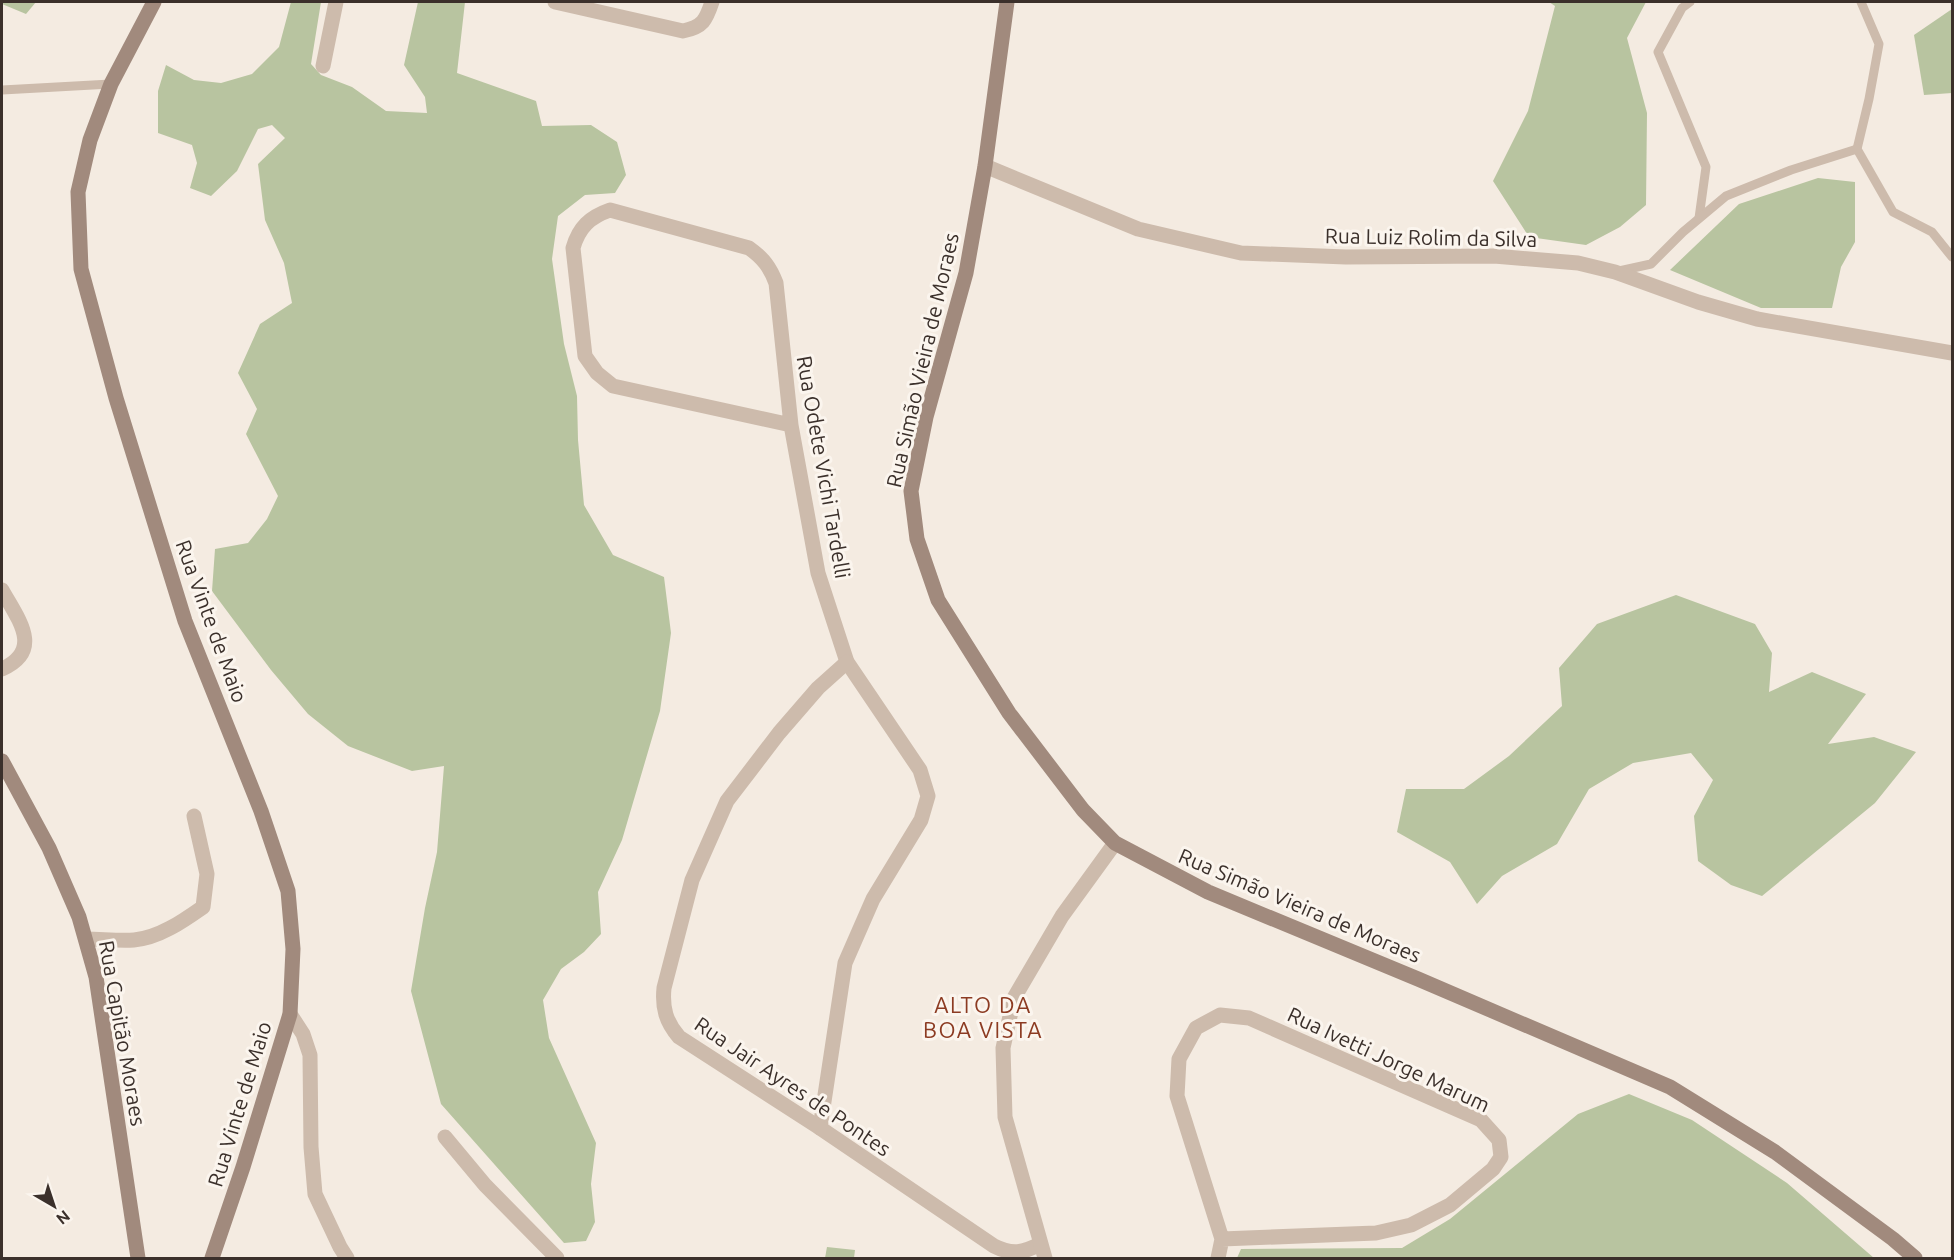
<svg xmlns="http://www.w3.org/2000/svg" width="1954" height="1260" viewBox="0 0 1954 1260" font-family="Ubuntu,sans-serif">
<rect width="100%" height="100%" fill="#f4ebe1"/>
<g fill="#b8c4a0">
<path d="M2,2H36L26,14L2,4Z"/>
<path d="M291,2H321L311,64L321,75L352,87L386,111L427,113L425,97L404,65L418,2H465L457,73L536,101L542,126L591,125L617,142L626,175L615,193L585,195L558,216L552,259L564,344L577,396L578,440L584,505L613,555L664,577L671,633L660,711L622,840L598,892L601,934L584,952L561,969L543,1000L549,1038L596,1143L591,1184L595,1222L586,1241L564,1243L441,1104L411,991L425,908L437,852L444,766L412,771L348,746L308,714L271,670L212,591L215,549L248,543L267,519L278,496L246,434L257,409L238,373L260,324L292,303L284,263L265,220L258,164L285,138L272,125L258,129L237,171L211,196L190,188L197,163L192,145L158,133V91L166,65L194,80L221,83L252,74L279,47Z"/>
<path d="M1549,2H1646L1627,38L1647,113L1646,205L1620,227L1586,245L1529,237L1493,181L1528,111L1555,6Z"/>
<path d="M1952,9V93L1924,95L1914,35Z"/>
<path d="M1818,178L1855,182V242L1841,267L1832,308H1761L1670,270L1739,204Z"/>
<path d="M1676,595L1755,624L1772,653L1769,692L1812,672L1866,694L1828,744L1874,737L1916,752L1875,803L1762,896L1731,885L1698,861L1694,816L1713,780L1691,753L1633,763L1589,789L1557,844L1502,876L1477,904L1450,862L1397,832L1406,789H1464L1509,756L1562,706L1559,668L1597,624Z"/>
<path d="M1629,1094L1692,1120L1787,1183L1874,1258H1237L1241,1249L1402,1248L1450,1219L1578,1114Z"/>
<path d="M827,1247L855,1250L854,1258H825Z"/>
</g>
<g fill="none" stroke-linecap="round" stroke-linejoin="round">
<g stroke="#cdbbac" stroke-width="9">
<path d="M1690,2L1682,8L1658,52L1706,167L1699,218"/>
<path d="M1861,2L1879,44L1869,99L1857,149L1893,212L1932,232L1952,257"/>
<path d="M2,90L111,84"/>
<path d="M1619,271L1651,264L1683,232L1726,196L1791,170L1857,149"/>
</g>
<g stroke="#cdbbac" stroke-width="15">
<path d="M555,2L683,31C703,27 706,20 712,2"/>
<path d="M323,66L336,2"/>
<path d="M985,166L1138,229L1241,253L1346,257L1494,256L1578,263L1615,272L1698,302L1757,319L1952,353"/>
<path d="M791,425L613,386L597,373L585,356L573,248C579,227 590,217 610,210L749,248C763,258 770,267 776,283L791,425L818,573L847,662L920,770L928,796L921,820L873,899L845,963L820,1128"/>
<path d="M2,590C18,619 44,650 2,669"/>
<path d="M847,662L818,688L779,733L727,801L692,880L664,988C662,1008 666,1022 679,1037L820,1128L994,1246C1012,1255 1023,1253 1040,1244"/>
<path d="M86,939C101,939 118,941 134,940C159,938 183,921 203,907L207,874L194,816"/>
<path d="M290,1014L303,1034L310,1055L311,1147L315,1194L340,1247L347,1258"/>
<path d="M445,1137L485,1185L557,1258"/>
<path d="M1045,1258L1005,1117L1003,1048L1014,998L1062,916L1115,843"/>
<path d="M1218,1258L1222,1239L1177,1096L1179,1059L1196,1028L1220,1015L1249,1018L1481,1120L1499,1140L1501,1157L1493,1169L1450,1205L1411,1225L1376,1233L1222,1239"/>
</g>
<g stroke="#a18a7d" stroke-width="15">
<path d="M154,2L111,84L90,140L78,192L81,269L116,398L185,621L261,811L288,891L293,949L290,1014L243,1167L212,1258"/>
<path d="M1007,2L985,166L966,273L926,417L911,491L917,539L938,600L1009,713L1083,810L1115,843L1208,892L1418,979L1670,1087L1775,1152L1893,1239L1915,1258"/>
<path d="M2,761L49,848L79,917L96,977L138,1258"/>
</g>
</g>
<g text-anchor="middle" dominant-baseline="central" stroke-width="6" stroke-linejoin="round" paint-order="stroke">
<g font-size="21" fill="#3b302b" stroke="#fbf5ee">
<text transform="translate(1431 237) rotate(1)">Rua Luiz Rolim da Silva</text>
<text transform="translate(922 360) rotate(-77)">Rua Simão Vieira de Moraes</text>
<text transform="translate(824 467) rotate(80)">Rua Odete Vichi Tardelli</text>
<text transform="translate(212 621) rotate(70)">Rua Vinte de Maio</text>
<text transform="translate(1300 905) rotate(23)">Rua Simão Vieira de Moraes</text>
<text transform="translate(123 1033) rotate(80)">Rua Capitão Moraes</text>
<text transform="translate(1389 1059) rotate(25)">Rua Ivetti Jorge Marum</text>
<text transform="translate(793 1086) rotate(34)">Rua Jair Ayres de Pontes</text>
<text transform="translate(239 1104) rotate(-73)">Rua Vinte de Maio</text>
</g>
<g font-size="22" letter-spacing="1.5" fill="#8c3b22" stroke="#fbf5ee">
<text x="983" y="1004">ALTO DA<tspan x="983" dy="25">BOA VISTA</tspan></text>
</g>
</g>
<rect width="1954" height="1260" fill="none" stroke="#3b302b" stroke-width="6"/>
<g transform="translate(54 1206) rotate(141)" stroke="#fbf5ee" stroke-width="4.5" paint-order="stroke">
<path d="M0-4.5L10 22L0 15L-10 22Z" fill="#3b302b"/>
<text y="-9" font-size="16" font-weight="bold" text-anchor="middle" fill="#3b302b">N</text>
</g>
</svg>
